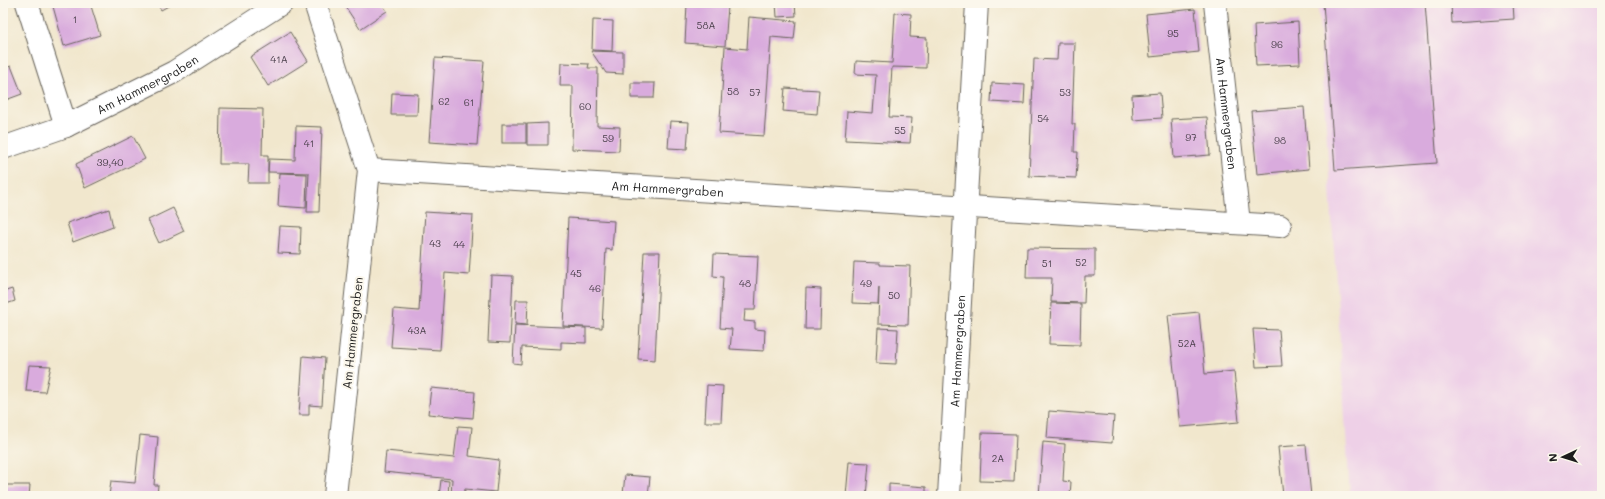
<svg xmlns="http://www.w3.org/2000/svg" width="1605" height="499" viewBox="0 0 1605 499" font-family="Mali,sans-serif">
<rect width="100%" height="100%" fill="#fbf7ec"/>
<filter id="ink" filterUnits="userSpaceOnUse"><feTurbulence type="fractalNoise" baseFrequency=".025" numOctaves="2"/><feDisplacementMap in="SourceGraphic" scale="8" xChannelSelector="R" yChannelSelector="G"/><feConvolveMatrix kernelMatrix="1 2 1 2 8 2 1 2 1" color-interpolation-filters="sRGB"/></filter>
<filter id="wash" filterUnits="userSpaceOnUse"><feTurbulence type="fractalNoise" baseFrequency=".012" numOctaves="4" result="noise"/><feDisplacementMap in="SourceGraphic" scale="16" xChannelSelector="R" yChannelSelector="G"/><feGaussianBlur stdDeviation="0.9" result="paint"/><feColorMatrix in="noise" values="0 0 0 0 0 0 0 0 0 0 0 0 0 0 0 0 0 1.4 0 .05"/><feComposite in="paint" operator="in"/></filter>
<g filter="url(#wash)">
<rect width="100%" height="100%" fill="#f1e7cd"/>
<path fill="#eed0e7" d="M1318,3H1602V496H1350Z"/>
<g id="blocks">
<g fill="#d9abdd">
<path d="M52,3H90L100,35L64,46Z"/>
<path d="M157,3H174L161,10Z"/>
<path d="M343,3H381L387,11L360,29Z"/>
<path d="M776,3H795L796,16L777,17Z"/>
<path d="M1323,3H1425L1437,163L1335,170Z"/>
<path d="M1451,3H1513L1514,19L1452,23Z"/>
<path d="M687,4L728,6L725,46L685,43Z"/>
<path d="M1195,9L1199,52L1150,57L1146,14Z"/>
<path d="M895,13L911,14L910,37L927,38L926,68L892,67L889,117L912,118L910,143L845,140L847,111L873,113L876,75L855,74L856,61L892,63Z"/>
<path d="M749,17L796,21L794,39L771,37L764,136L719,133L725,47L747,49Z"/>
<path d="M593,20L613,21L612,51L592,50Z"/>
<path d="M1298,22L1300,64L1256,66L1254,25Z"/>
<path d="M290,32L308,61L268,86L250,57Z"/>
<path d="M1058,43H1075L1072,124H1075L1074,152H1078L1076,178L1029,176L1034,59L1057,60Z"/>
<path d="M591,51L623,52V74L606,73Z"/>
<path d="M435,58L484,61L477,145L429,142Z"/>
<path d="M561,63L589,64L588,68H598L597,126L620,127L619,151L572,149L573,86H560Z"/>
<path d="M11,66L22,94L3,101V69Z"/>
<path d="M631,83H655L654,98H631Z"/>
<path d="M992,83L1025,85L1024,104L991,102Z"/>
<path d="M785,88L819,90L817,114L783,111Z"/>
<path d="M392,93L418,94L417,115H391Z"/>
<path d="M1160,93L1162,118L1133,120L1132,95Z"/>
<path d="M1304,107L1309,169L1257,174L1251,111Z"/>
<path d="M220,108L263,109L262,155H268V183H248L249,164H219Z"/>
<path d="M1207,117L1210,155L1174,158L1171,119Z"/>
<path d="M670,121L689,122L687,149L668,148Z"/>
<path d="M548,123V145H527V124Z"/>
<rect x="502" y="124" width="24" height="19"/>
<path d="M296,126L322,127L319,212H307L309,173L268,172L269,159L295,160Z"/>
<path d="M133,136L145,159L85,188L76,164Z"/>
<path d="M280,173L307,174L306,208L278,206Z"/>
<path d="M173,208L184,231L159,243L148,220Z"/>
<path d="M109,209L113,227L73,242L67,223Z"/>
<path d="M425,212L473,215L469,275L445,273L440,350L391,347L394,309L419,311Z"/>
<path d="M568,218L614,221L612,250L606,249L602,328L563,326Z"/>
<path d="M280,226L301,227L300,254L278,253Z"/>
<path d="M1027,248L1095,249V276H1085L1084,303L1051,302L1052,278H1026Z"/>
<path d="M644,252H660L655,360L638,359Z"/>
<path d="M714,254L758,256L755,310H745L744,321L755,322V329L765,330L764,351L730,349L732,329L720,328L723,277L713,276Z"/>
<path d="M854,262L880,263V265L910,266L908,325L878,324L879,287L878,304L852,303Z"/>
<path d="M491,275L513,276L510,343L488,342Z"/>
<path d="M806,288L821,289L820,329H805Z"/>
<path d="M12,289L15,301L3,305V292Z"/>
<path d="M516,300H528L527,325L515,324Z"/>
<path d="M1051,303L1081,304L1080,345L1049,344Z"/>
<path d="M1199,312L1205,374L1234,371L1239,422L1180,427L1168,315Z"/>
<path d="M515,325L586,328V343L561,342V349L522,347L521,364L513,363Z"/>
<path d="M878,328L898,329L896,364L876,363Z"/>
<path d="M1253,329L1279,330L1282,366L1256,367Z"/>
<path d="M303,356L325,358L322,406L309,405V415H299Z"/>
<path d="M29,365L51,366L45,392L26,391Z"/>
<path d="M707,385L723,386L721,422H705Z"/>
<path d="M431,388L475,392L473,418L428,414Z"/>
<path d="M1049,411L1114,416L1112,443L1047,438Z"/>
<path d="M458,426L472,427L469,456L499,460L496,492L465,489L464,496H451L452,479L384,472L386,451L454,458Z"/>
<path d="M982,433L1016,434L1014,482L980,481Z"/>
<path d="M140,435L158,437L154,485H158L157,496H109L111,481L135,483Z"/>
<path d="M1043,442L1065,444L1063,481L1071,482L1070,496H1039Z"/>
<path d="M1306,445L1311,496H1283L1278,447Z"/>
<path d="M849,462L869,463L866,496H846Z"/>
<path d="M625,475L650,477L648,496L623,494Z"/>
<path d="M441,480L449,481L448,496H439Z"/>
<path d="M889,484L926,487V496H889Z"/>
<path d="M3,485H30L29,496H3Z"/>
</g>
</g>
</g>
<g filter="url(#ink)">
<use href="#blocks" fill-opacity="0" stroke="#67635a" stroke-width="1"/>
<g fill="none" stroke-linecap="round" stroke-linejoin="round">
<defs>
<g id="minor">
<path d="M27,3L66,126"/>
<path d="M315,3L369,170L335,496"/>
<path id="s1" d="M1215,3L1239,223"/>
<path id="s2" d="M3,148L66,126L174,72L282,3"/>
<path id="s3" d="M369,170L1280,226"/>
<path id="s4" d="M949,496L977,3"/>
</g>
</defs>
<use href="#minor" stroke="#67635a" stroke-width="24"/>
<use href="#minor" stroke="#fff" stroke-width="22"/>
</g>
</g>
<g text-anchor="middle" dominant-baseline="central" stroke-width="4" stroke-linejoin="round" paint-order="stroke">
<g font-size="10" fill="#4b404c">
<text x="75" y="19">1</text>
<text x="706" y="25">58A</text>
<text x="1173" y="33">95</text>
<text x="1277" y="44">96</text>
<text x="279" y="59">41A</text>
<text x="733" y="91">58</text>
<text x="755" y="92">57</text>
<text x="1065" y="92">53</text>
<text x="444" y="101">62</text>
<text x="469" y="102">61</text>
<text x="585" y="106">60</text>
<text x="1043" y="118">54</text>
<text x="900" y="130">55</text>
<text x="1191" y="137">97</text>
<text x="608" y="138">59</text>
<text x="1280" y="140">98</text>
<text x="309" y="143">41</text>
<text x="110" y="162">39,40</text>
<text x="435" y="243">43</text>
<text x="459" y="244">44</text>
<text x="1081" y="262">52</text>
<text x="1047" y="263">51</text>
<text x="576" y="273">45</text>
<text x="745" y="283">48</text>
<text x="866" y="283">49</text>
<text x="595" y="288">46</text>
<text x="894" y="295">50</text>
<text x="417" y="330">43A</text>
<text x="1187" y="343">52A</text>
<text x="998" y="458">2A</text>
</g>
<g font-size="12" fill="#1c1c1c" stroke="#fbf7ec">
<text stroke="none"><textPath href="#s2" startOffset="158">Am Hammergraben</textPath></text>
<text stroke="none"><textPath href="#s1" startOffset="111">Am Hammergraben</textPath></text>
<text stroke="none"><textPath href="#s3" startOffset="299">Am Hammergraben</textPath></text>
<text transform="translate(352 333) rotate(-84)">Am Hammergraben</text>
<text stroke="none"><textPath href="#s4" startOffset="145">Am Hammergraben</textPath></text>
</g>
</g>
<rect width="1605" height="499" fill="none" stroke="#fbf7ec" stroke-width="16"/>
<g transform="translate(1563 457) rotate(266)" stroke="#fbf7ec" stroke-width="3" paint-order="stroke">
<path d="M0-3L7 15L0 10L-7 15Z" fill="#1c1c1c"/>
<text y="-6" font-size="11" font-weight="bold" text-anchor="middle" fill="#1c1c1c">N</text>
</g>
</svg>
